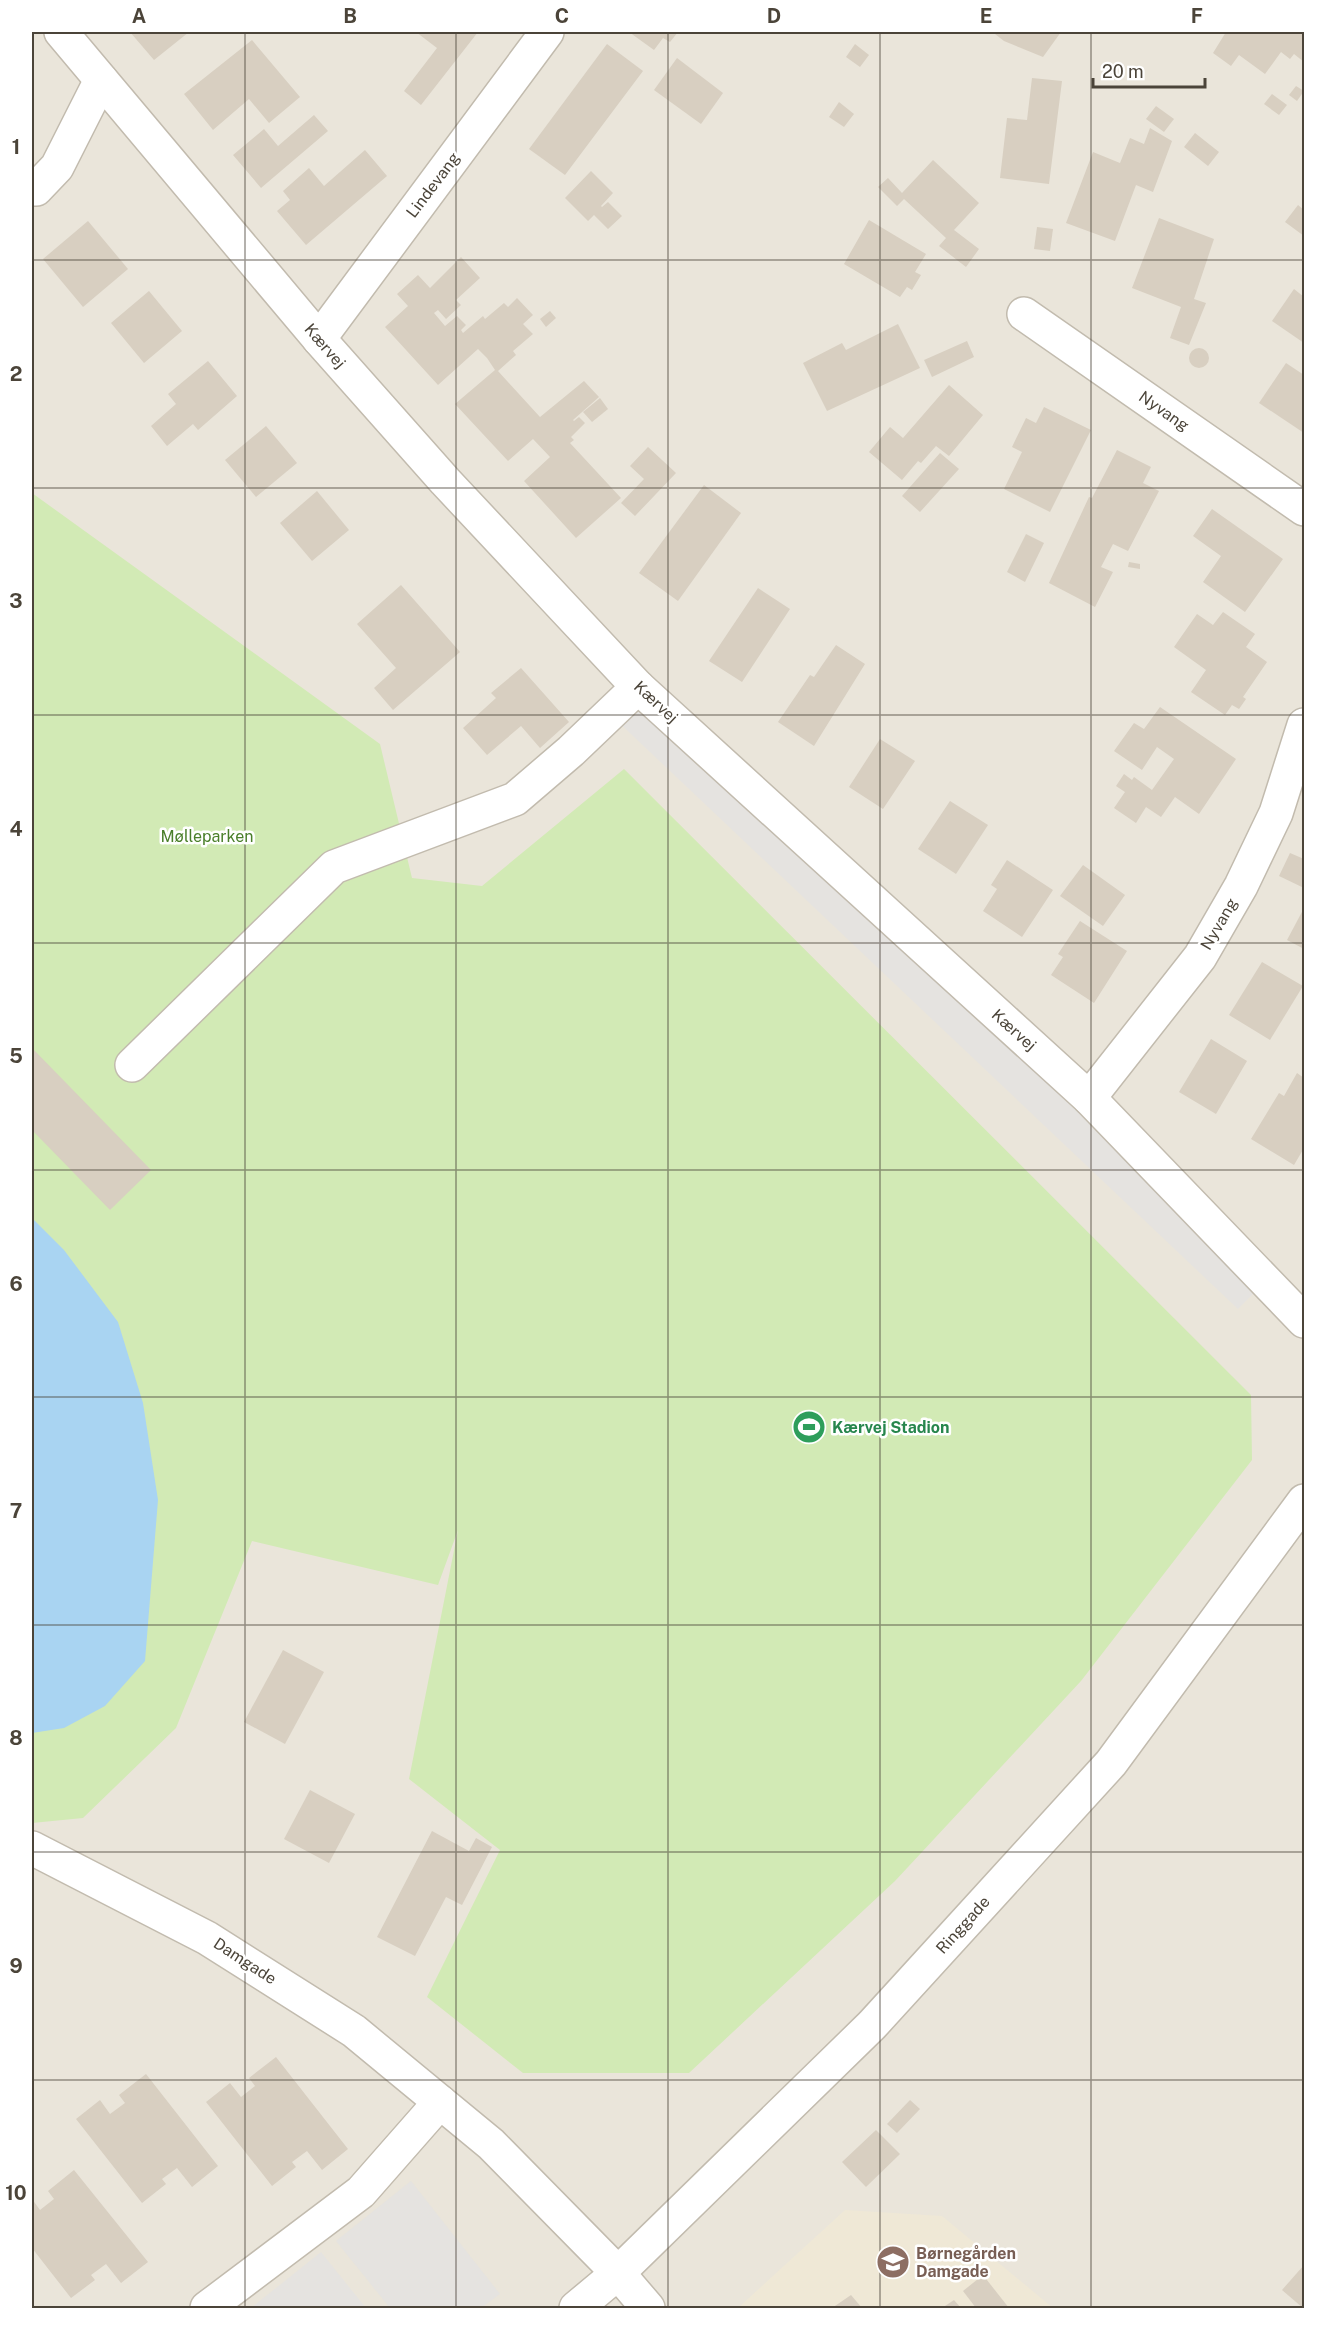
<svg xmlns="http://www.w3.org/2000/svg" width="1336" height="2340" viewBox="0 0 1336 2340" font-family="'Public Sans',sans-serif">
<rect width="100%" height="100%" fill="#f6f3ec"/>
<rect fill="#eae5da" x="32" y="32" width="1272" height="2276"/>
<path fill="#efe8d6" d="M845,2210L942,2216L1053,2308H738Z"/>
<path fill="#d2eab5" d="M32,493L380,744L412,878L482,886L624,769L1251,1395L1252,1460L1081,1681L895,1881L689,2073H523L427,1997L500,1850L409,1779L458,1530L438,1585L252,1541L176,1728L83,1818L32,1823Z"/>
<g fill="#e5e3e0">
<path d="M638,687L1266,1281L1238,1309L612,716Z"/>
<path d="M411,2181L500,2294L481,2308H390L336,2241Z"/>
<path d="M321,2252L366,2308H251Z"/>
</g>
<path fill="#a9d4f2" d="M32,1218L64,1250L118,1322L143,1403L158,1500L145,1661L105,1706L64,1728L32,1733Z"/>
<g fill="#d8cfc1">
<path d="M130,32H189L154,60Z"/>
<path d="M416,32H478L421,105L404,91L437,48Z"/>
<path d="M629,32H678L670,42L663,38L654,50Z"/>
<path d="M996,32H1061L1043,57L1004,41L995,34Z"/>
<path d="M1226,32H1304V62L1294,54L1290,59L1281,52L1265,74L1239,55L1231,66L1213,53Z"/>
<path d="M252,40L300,97L269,123L249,99L213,130L184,94Z"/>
<path d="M607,44L643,71L565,175L529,149Z"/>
<path d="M855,44L869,55L860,67L846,57Z"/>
<path d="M677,58L723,93L701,124L654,90Z"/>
<path d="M1032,78L1062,81L1049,184L1000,178L1007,118L1027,120Z"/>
<path d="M1296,86L1304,91L1297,101L1289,95Z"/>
<path d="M1272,94L1287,105L1279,115L1264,104Z"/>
<path d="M839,102L854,114L844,127L829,117Z"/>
<path d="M1156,106L1174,119L1164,132L1146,119Z"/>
<path d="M314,115L328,131L261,188L233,155L264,129L278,146Z"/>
<path d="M1150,128L1172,141L1153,192L1136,185L1115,241L1066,223L1093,152L1120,163L1130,138L1144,144Z"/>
<path d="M1195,133L1219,152L1208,166L1184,147Z"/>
<path d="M365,150L387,176L306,245L277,211L290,200L283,191L309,168L324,186Z"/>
<path d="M933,160L979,203L954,230L979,249L966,267L939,246L946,238L904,199L897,206L878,187L888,178L902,193Z"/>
<path d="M591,171L613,193L601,206L602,207L608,202L622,216L608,229L594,215L588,221L565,198Z"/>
<path d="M1298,205L1304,210V236L1285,222Z"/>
<path d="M1159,218L1214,239L1194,299L1206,303L1189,345L1170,338L1181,307L1132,288Z"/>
<path d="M869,220L926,254L915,272L921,275L912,290L907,287L900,297L844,264Z"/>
<path d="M88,221L128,269L83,307L43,259Z"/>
<path d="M1037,227L1053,229L1050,251L1034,249Z"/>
<path d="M461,257L480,278L456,300L461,305L446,319L438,310L434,313L445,326L457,316L466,325L461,330L463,333L483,316L485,319L504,303L508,307L517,298L533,315L523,324L533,334L513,351L516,355L498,371L540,417L584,381L599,397L573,420L574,421L579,417L585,423L571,437L574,440L570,443L621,498L576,538L524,481L550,457L533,439L508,461L455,404L495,370L487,358L478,349L438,385L385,327L408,306L397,294L418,275L430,288Z"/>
<path d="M1294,289L1304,297V343L1272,321Z"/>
<path d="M149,291L182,331L144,363L111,323Z"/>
<path d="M550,311L556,318L546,327L540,319Z"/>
<path d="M898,324L920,368L827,411L803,363L842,343L846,350Z"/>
<path d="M967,341L974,357L932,377L924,360Z"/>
<circle cx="1199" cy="358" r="10"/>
<path d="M208,361L237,396L198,430L193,424L167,446L151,426L176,404L168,394Z"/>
<path d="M1286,363L1304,375V433L1259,403Z"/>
<path d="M949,385L983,415L949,456L936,446L921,463L918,461L902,480L869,452L890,427L903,438Z"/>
<path d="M600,398L608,409L592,422L583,412Z"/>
<path d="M1044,407L1091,430L1050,512L1004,489L1022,452L1012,447L1026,418L1036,423Z"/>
<path d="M266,426L297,463L256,497L225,460Z"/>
<path d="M648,447L676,473L635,516L621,503L644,479L630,466Z"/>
<path d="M1117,450L1151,467L1143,483L1159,491L1128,551L1113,544L1101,567L1113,572L1095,607L1049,583L1089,497L1092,498Z"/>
<path d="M940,453L959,469L920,512L902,496Z"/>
<path d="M704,485L741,513L678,601L639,573Z"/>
<path d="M317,491L349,530L312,561L280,523Z"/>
<path d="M1212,509L1283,559L1245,612L1203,582L1221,556L1193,536Z"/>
<path d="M1026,534L1044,543L1025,582L1007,572Z"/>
<path d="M1129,562L1140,564V569L1128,567Z"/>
<path d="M401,585L460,652L393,710L374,688L396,668L357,624Z"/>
<path d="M758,588L790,609L742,682L709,661Z"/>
<path d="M1223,612L1255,634L1246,647L1267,662L1243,697L1246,699L1239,709L1232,705L1225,715L1191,692L1206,670L1174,647L1197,614L1213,625Z"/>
<path d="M836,645L865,664L814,746L778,722L810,675L814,677Z"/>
<path d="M521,668L569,722L540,748L521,726L487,755L463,728L496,698L491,693Z"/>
<path d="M1160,707L1236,759L1199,814L1175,797L1161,817L1146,807L1136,823L1114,808L1125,792L1116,786L1124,774L1132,780L1134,777L1152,790L1174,759L1157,747L1142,770L1114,751L1134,723L1144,729Z"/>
<path d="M880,739L915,761L883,809L849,787Z"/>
<path d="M950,801L988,825L956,874L918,849Z"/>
<path d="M1290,853L1304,859V888L1279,876Z"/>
<path d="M1007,860L1053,890L1022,937L983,911L997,889L991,885Z"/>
<path d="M1083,865L1125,895L1103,926L1060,896Z"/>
<path d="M1304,908V949L1287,940Z"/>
<path d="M1080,921L1127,951L1094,1003L1051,975L1063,957L1058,954Z"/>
<path d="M1262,962L1303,986L1270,1040L1229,1015Z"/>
<path d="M1211,1039L1247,1061L1216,1114L1179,1092Z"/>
<path d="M32,1048L151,1170L110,1210L32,1130Z"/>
<path d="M1297,1073L1304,1078V1148L1294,1165L1251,1139L1279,1093L1284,1096Z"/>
<path d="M283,1650L324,1672L285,1744L244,1722Z"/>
<path d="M310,1790L355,1814L329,1863L284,1839Z"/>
<path d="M432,1831L469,1851L476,1838L492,1847L462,1905L446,1897L415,1956L377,1937Z"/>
<path d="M276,2057L348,2149L322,2170L307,2151L292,2162L296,2167L272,2186L206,2102L230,2083L241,2097L255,2086L249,2078Z"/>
<path d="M146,2074L218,2166L192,2187L177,2168L162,2179L166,2184L142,2203L76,2119L100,2100L110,2114L125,2103L119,2095Z"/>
<path d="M910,2100L920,2109L897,2133L887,2124Z"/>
<path d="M876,2130L900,2154L866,2187L842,2162Z"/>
<path d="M74,2170L148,2262L121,2283L106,2264L91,2275L95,2280L71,2298L32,2248V2199L40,2210L54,2199L48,2191Z"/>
<path d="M1304,2265V2308H1303L1282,2290Z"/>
<path d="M983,2275L1009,2308H976L963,2291Z"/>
<path d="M851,2295L862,2308H832Z"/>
<path d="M954,2300L961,2308H942Z"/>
</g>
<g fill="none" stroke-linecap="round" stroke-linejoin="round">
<defs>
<g id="minor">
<path d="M61,32L319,339L445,481L638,687L1089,1098L1304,1321"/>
<path d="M32,189H36L57,167L101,80"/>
<path d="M1024,314L1304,509"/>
<path d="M319,339L547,32"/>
<path d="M132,1065L334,867L515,799L571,751L638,687"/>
<path d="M1089,1098L1200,957L1241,886L1276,813L1304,725"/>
<path d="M32,1848L207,1938L354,2031L491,2144L618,2273L648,2308"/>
<path d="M207,2308L361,2192L440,2102"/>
<path d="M576,2308L618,2273L872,2025L1111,1763L1304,1501"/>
</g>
</defs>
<use href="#minor" stroke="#c2bbae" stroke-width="36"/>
<use href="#minor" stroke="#fff" stroke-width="33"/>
</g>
<path fill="none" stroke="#4b4439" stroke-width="1.5" stroke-opacity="0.55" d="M245,32V2308M456,32V2308M668,32V2308M880,32V2308M1091,32V2308M32,260H1304M32,488H1304M32,715H1304M32,943H1304M32,1170H1304M32,1397H1304M32,1625H1304M32,1852H1304M32,2080H1304"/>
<defs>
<symbol id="stadium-disc" viewBox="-11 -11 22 22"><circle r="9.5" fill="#2e9e5b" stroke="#fff"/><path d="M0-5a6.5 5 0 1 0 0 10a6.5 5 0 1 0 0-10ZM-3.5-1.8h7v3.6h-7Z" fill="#fff"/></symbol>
<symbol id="school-disc" viewBox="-11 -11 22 22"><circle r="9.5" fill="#8d6e63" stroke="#fff"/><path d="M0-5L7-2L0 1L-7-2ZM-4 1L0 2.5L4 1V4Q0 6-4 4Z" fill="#fff"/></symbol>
</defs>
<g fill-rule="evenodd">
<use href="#stadium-disc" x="790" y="1408" width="38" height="38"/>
<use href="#school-disc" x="874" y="2243" width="38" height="38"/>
</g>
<g text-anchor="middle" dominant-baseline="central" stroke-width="5" stroke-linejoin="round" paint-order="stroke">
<g font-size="16" fill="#4b4439" stroke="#fff">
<text transform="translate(433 185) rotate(-53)">Lindevang</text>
<text transform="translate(325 346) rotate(49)">Kærvej</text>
<text transform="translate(1164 411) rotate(35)">Nyvang</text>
<text transform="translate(656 702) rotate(43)">Kærvej</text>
<text transform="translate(1219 924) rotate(-60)">Nyvang</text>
<text transform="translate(1014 1030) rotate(42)">Kærvej</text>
<text transform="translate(963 1925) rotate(-48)">Ringgade</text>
<text transform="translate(245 1961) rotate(33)">Damgade</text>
</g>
<g font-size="16" fill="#4a7f2a" stroke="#fff">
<text x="207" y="836">Mølleparken</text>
</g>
<g font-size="16" font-weight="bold" fill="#27864d" stroke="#fff" text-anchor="start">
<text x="832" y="1427">Kærvej Stadion</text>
</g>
<g font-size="16" font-weight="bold" fill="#785e54" stroke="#fff" text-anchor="start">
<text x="916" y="2253">Børnegården<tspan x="916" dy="18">Damgade</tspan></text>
</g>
</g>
<rect width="1336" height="2340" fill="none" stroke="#ffffff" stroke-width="66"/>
<path d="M1093 78v9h112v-9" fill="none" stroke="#4b4439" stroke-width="3"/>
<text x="1102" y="78" font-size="18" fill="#4b4439" stroke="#ffffff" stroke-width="4.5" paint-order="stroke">20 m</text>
<rect x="33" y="33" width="1270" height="2274" fill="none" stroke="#4b4439" stroke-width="2"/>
<g font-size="20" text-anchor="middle" font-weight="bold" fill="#4b4439">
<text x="139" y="23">A</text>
<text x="350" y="23">B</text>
<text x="562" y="23">C</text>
<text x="774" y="23">D</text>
<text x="986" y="23">E</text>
<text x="1197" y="23">F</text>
<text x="16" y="154">1</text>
<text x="16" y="381">2</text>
<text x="16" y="608">3</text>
<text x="16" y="836">4</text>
<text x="16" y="1063">5</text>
<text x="16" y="1291">6</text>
<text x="16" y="1518">7</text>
<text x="16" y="1745">8</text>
<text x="16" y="1973">9</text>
<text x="16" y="2200">10</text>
</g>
</svg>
